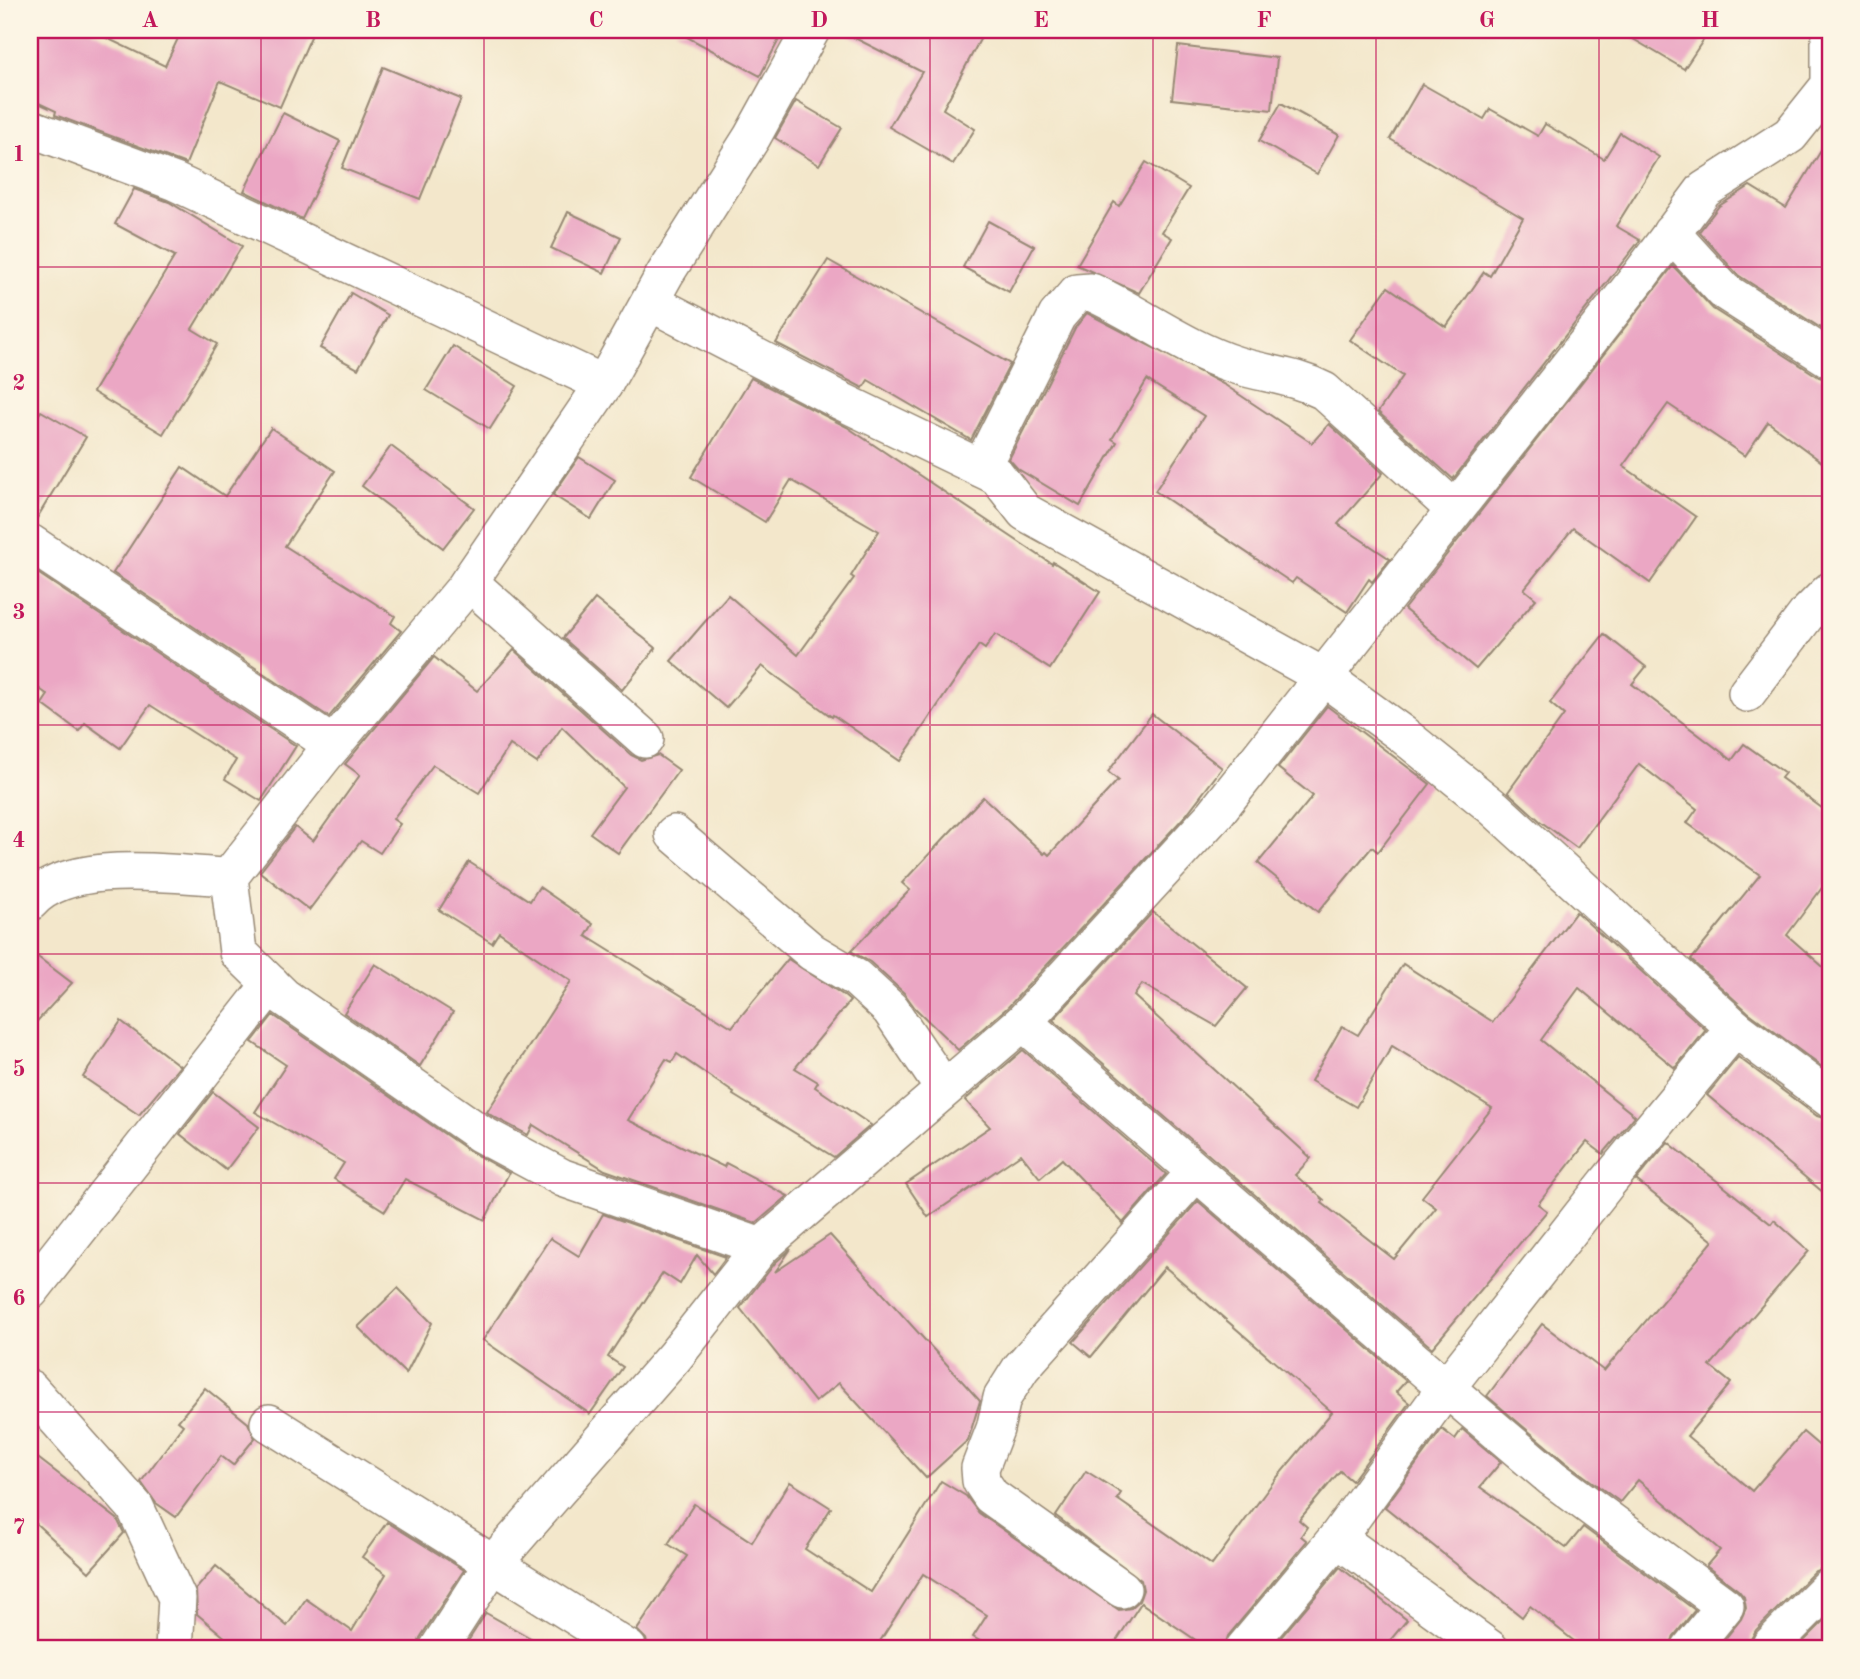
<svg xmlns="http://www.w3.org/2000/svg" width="1860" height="1679" viewBox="0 0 1860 1679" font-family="'Old Standard TT',serif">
<rect width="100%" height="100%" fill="#fcf5e5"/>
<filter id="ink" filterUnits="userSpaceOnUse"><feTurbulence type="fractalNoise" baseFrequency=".0143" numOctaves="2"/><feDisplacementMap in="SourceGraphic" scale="14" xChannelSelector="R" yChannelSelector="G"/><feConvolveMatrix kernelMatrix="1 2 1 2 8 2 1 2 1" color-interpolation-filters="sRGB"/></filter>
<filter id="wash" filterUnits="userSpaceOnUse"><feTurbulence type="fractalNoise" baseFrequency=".00686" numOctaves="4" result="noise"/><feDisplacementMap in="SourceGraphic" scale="28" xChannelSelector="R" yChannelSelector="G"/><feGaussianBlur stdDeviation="1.57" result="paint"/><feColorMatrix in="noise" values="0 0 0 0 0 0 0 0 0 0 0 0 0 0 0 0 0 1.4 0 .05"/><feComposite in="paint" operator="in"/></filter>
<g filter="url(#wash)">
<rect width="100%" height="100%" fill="#f3e7cb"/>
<g id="blocks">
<g fill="#eba7c4">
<path d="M30,30H90L165,66L182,30H314L280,107L220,81L186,164L55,115L56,111L30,99Z"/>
<path d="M674,30H784L760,76Z"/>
<path d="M839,30H985L943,109L975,129L953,164L889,127L922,72Z"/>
<path d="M1618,30H1710L1684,69Z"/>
<path d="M1178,46L1277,58L1272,110L1172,99Z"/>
<path d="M383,67L461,99L420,199L342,168Z"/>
<path d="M1422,84L1484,119L1490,109L1538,136L1545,124L1604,159L1620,133L1659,157L1616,226L1640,240L1453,479L1378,412L1403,376L1350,340L1388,287L1446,327L1484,272L1490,276L1523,218L1390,139Z"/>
<path d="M796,101L842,128L819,165L775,138Z"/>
<path d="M1281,103L1339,135L1317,174L1259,141Z"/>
<path d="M283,113L340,141L302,219L244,191Z"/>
<path d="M1830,136V334L1738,275L1699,232L1719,206L1750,186L1786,208Z"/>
<path d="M1146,162L1189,188L1162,232L1172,238L1139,293L1077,265L1114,202L1119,206Z"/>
<path d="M134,189L169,202L242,246L192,329L217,344L163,434L93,392L175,256L115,224Z"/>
<path d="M568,212L621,237L604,273L551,248Z"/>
<path d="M988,221L1034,246L1009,292L963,267Z"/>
<path d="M828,260L1010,364L971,440L868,380L863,388L776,343Z"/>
<path d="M1673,266L1713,309L1819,377L1830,380V468L1768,422L1745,456L1668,404L1623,466L1696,517L1650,583L1573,528L1524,589L1536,599L1476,669L1404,609Z"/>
<path d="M351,293L388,315L358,369L320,348Z"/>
<path d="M1087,313L1225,385L1312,443L1329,424L1383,473L1338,524L1390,559L1372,582L1369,579L1347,612L1296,578L1292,583L1155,491L1204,416L1147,380L1112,439L1117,442L1080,506L1018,469L1009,459L1075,328Z"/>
<path d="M453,346L517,386L490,429L426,390Z"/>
<path d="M751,378L847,427L1052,564L1053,562L1100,592L1050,669L995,634L985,649L979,645L900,761L833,715L832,717L762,666L726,708L671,661L728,595L798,655L854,578L851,576L879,531L791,480L765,522L691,477Z"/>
<path d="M41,411L86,437L34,523L30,522V429Z"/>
<path d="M271,428L335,471L285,546L395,616L391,623L401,631L329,717L113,573L182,467L225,496Z"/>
<path d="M391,446L474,508L443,548L362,486Z"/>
<path d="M579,457L615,480L591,519L553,495Z"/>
<path d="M30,568L296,746L261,801L225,779L236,760L150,705L120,748L85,723L79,731L42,704L48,695L30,682Z"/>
<path d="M595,599L656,648L622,690L563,638Z"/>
<path d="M1604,634L1646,667L1632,684L1732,760L1744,744L1785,773L1781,778L1830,814V877L1787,935L1830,973V1073L1748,1012L1691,960L1760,875L1687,823L1697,809L1639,764L1577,848L1540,821L1508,792L1564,715L1550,703Z"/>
<path d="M514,650L631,755L641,760L658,755L679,770L618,853L590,833L624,787L562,727L537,763L510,745L479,793L433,765L393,819L400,824L380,853L361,841L309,910L260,872L295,827L313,841L360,775L345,764L434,657L477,691Z"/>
<path d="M1327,706L1430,784L1378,852L1372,847L1318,912L1258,863L1313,796L1278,768Z"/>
<path d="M1152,714L1222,768L1186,815L1008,1007L958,1050L915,1008L904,993L870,962L851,951L910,890L902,883L983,797L1044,854L1046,852L1049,855L1118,780L1108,772Z"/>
<path d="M469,862L530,901L539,887L593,924L586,936L732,1027L788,959L843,995L850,1001L795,1068L818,1082L815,1087L871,1125L834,1157L733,1095L734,1093L677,1054L672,1062L666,1059L628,1120L724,1167L726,1163L788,1196L756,1223L605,1170L533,1125L528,1135L492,1116L487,1112L571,981L499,932L492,943L439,910Z"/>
<path d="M1153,912L1247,988L1216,1026L1142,984L1134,996L1311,1158L1295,1175L1324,1200L1322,1203L1394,1259L1436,1208L1422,1197L1492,1108L1392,1046L1356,1107L1311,1081L1342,1026L1358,1035L1403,964L1493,1022L1576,912L1706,1030L1675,1068L1579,988L1541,1040L1635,1116L1603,1154L1587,1142L1538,1204L1547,1211L1432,1348L1053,1020Z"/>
<path d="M30,951L72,983L30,1029Z"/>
<path d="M375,964L453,1012L420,1066L344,1013Z"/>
<path d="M273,1015L469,1151L509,1173L485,1220L405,1179L385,1211L334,1179L344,1163L255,1112L286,1065L252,1042Z"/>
<path d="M121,1021L180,1066L139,1115L83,1077Z"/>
<path d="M1023,1050L1166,1174L1123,1223L1062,1159L1040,1178L1021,1154L928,1217L906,1184L990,1127L965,1100Z"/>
<path d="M1738,1057L1817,1116L1830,1120V1198L1707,1095Z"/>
<path d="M213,1092L259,1127L226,1170L180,1134Z"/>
<path d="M1668,1142L1771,1224L1774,1220L1809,1251L1710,1366L1731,1383L1687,1436L1752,1491L1803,1432L1830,1455V1566L1815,1571L1756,1630L1751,1639V1649H1717L1741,1619L1746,1608L1744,1597L1738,1590L1706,1566L1720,1550L1638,1480L1620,1502L1565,1462L1487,1396L1542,1324L1604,1371L1713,1241L1636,1180Z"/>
<path d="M1198,1201L1406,1381L1396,1392L1409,1403L1352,1481L1340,1471L1299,1520L1307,1527L1301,1536L1307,1541L1228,1636L1224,1649H1209L1141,1603L1111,1649H994L973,1637L987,1615L923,1574L875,1649H649L646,1639L637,1630L687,1556L668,1544L694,1504L752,1542L790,1482L831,1508L805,1549L871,1592L941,1481L966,1496L979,1513L1119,1610L1131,1608L1139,1601L1143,1590L1141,1580L1056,1516L1086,1471L1121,1493L1117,1499L1212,1565L1274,1481L1332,1412L1165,1267L1091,1357L1073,1342Z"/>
<path d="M603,1214L726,1257L713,1274L697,1255L680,1284L663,1273L608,1357L623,1367L590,1414L483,1340L550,1238L579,1256Z"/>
<path d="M830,1235L980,1401L968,1440L926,1478L839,1383L815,1402L740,1308L776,1262L791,1249L775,1272Z"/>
<path d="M398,1288L432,1323L406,1374L358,1327Z"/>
<path d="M205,1388L248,1423L255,1438L233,1465L221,1456L176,1517L156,1503L141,1482L183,1425L178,1421Z"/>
<path d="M1442,1429L1455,1439L1462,1429L1501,1462L1480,1487L1566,1548L1583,1527L1695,1610L1674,1636L1670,1649H1584L1530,1606L1522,1617L1385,1507Z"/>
<path d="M30,1452L117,1519L124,1533L89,1572L30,1518Z"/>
<path d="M387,1522L464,1570L420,1638L417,1649H239L197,1614L196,1589L216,1566L287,1626L306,1599L352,1631L386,1574L362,1557Z"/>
<path d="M1340,1567L1407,1620L1383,1649H1271Z"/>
<path d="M486,1613L550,1649H463Z"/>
<path d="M1830,1615V1649H1796Z"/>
</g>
</g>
</g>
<g filter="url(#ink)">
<use href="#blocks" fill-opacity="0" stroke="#978874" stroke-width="2"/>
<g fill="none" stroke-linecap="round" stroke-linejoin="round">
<defs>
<g id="street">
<path d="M30,128L175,182L604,384"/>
<path d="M1671,233L1724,291L1830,359"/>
<path d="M650,302L841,401L997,476L1025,512L1322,676L1402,734L1494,808L1735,1028L1607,1183L1446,1388L1552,1478L1725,1606L1690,1649"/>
<path d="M981,468L1057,316L1077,293L1091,292C1140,314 1185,349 1236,365C1268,375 1292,375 1324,391L1454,509"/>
<path d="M30,543L333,745"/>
<path d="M469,582L645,739"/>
<path d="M1747,693L1807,614L1830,591"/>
<path d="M674,834L812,952L856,978L890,1009L944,1089"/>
<path d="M30,902C70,857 173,875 229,877"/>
<path d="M1023,1022L1446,1388L1337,1538L1244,1649"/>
<path d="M1735,1028L1830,1099"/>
<path d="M761,1247L563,1178L481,1134L284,997L238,952L229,877L323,757L464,589L604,384L665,274L752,137L811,30"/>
<path d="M30,1291L271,984"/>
<path d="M30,1389L135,1507L177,1598L174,1649"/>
<path d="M269,1423L628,1649"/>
<path d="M1337,1538L1490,1649"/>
<path d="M1122,1589L991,1496L981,1481L980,1468L995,1429L1002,1398L1021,1368L1195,1173"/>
<path d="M1771,1645L1830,1586"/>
<path d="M438,1649L492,1565L675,1356L761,1247L1023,1022L1215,814L1639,277L1704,190L1790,135L1830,85V30"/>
</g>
</defs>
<use href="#street" stroke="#978874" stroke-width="40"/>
<use href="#street" stroke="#fff" stroke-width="37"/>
</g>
</g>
<path fill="none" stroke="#c2185b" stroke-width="2" stroke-opacity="0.55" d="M261,30V1649M484,30V1649M707,30V1649M930,30V1649M1153,30V1649M1376,30V1649M1599,30V1649M30,267H1830M30,496H1830M30,725H1830M30,954H1830M30,1183H1830M30,1412H1830"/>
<rect width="1860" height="1679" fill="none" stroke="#fcf5e5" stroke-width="77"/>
<rect x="38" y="38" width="1784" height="1602" fill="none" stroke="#c2185b" stroke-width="2.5"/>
<g font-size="23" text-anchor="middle" font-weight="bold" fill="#c2185b">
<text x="150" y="27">A</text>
<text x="373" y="27">B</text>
<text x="596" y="27">C</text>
<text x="819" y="27">D</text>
<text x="1041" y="27">E</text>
<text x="1264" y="27">F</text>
<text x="1487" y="27">G</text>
<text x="1710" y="27">H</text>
<text x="19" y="161">1</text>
<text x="19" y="390">2</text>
<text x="19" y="619">3</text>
<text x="19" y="847">4</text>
<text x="19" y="1076">5</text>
<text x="19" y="1305">6</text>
<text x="19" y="1534">7</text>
</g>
</svg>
